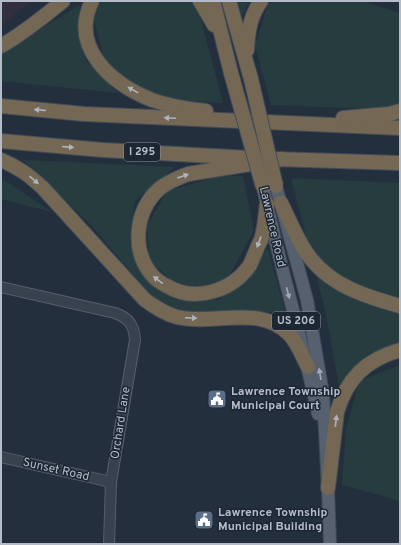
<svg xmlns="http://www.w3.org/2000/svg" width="401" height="545" viewBox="0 0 401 545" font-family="Overpass,sans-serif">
<rect width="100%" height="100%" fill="#242f3e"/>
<path fill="#32303f" d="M1,1H31L1,26Z"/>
<g fill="#263c3f">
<path d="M99,1H196L223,103L159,99L106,66L92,12Z"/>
<path d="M235,1H250L240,20Z"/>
<path d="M277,1H362L400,13V108L396,110L271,105L255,46L268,4Z"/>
<path d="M80,5L85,60L118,93L1,81V53Z"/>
<path d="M23,160L175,167L135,201L129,240L146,279L173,296L218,300L240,285L268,248L285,312H183L153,298L90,224Z"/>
<path d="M212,175L243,176L254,230L226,282L181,288L150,261L147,226L167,191L213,178Z"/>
<path d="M1,178L52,212L1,199Z"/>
<path d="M291,178L400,183V348L340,391L325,309Z"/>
<path d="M400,365V502L387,497L342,485L346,429L359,381Z"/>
</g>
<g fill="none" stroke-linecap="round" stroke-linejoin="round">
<defs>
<g id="minor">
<path d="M1,287L115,313C129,318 134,325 135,340L111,482L109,544"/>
<path d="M1,457L111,482"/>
</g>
<g id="major">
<path d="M276,186L307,300L323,394L328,488L330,544"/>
<path d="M263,187C279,263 302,338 318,414"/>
</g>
<g id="highway">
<path d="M92,1C69,48 112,84 152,100C169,106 188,109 206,111"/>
<path d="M200,1L214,25"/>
<path d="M213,1L231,73"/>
<path d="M229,1L251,79"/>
<path d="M1,46C24,33 43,17 63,1"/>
<path d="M247,50C248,32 250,16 261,1"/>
<path d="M1,106L84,114L400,128"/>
<path d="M343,118L389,114L400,111"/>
<path d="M1,141L103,150L250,158"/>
<path d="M274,159L400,163"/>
<path d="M1,160C18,167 29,175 43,188L145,300C155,307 165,314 177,317C215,326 259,303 290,335C298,344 302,356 308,367"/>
<path d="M281,203C289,219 296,237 306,252C328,285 364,296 400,306"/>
<path d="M267,204C265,215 265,228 261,240C259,244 257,247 256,251C254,255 252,261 250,265C232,291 195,303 167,286C161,283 156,280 152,275C131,250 135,211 159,189C167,182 178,178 188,174L282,159"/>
<path d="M328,488L337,412C347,378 366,360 400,350"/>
</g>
</defs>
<use href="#minor" stroke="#565f6c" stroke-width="12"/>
<use href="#major" stroke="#414a57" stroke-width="14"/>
<use href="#highway" stroke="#434c59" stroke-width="16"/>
<use href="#minor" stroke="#38414e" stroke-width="10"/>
<use href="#major" stroke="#56606e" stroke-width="12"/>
<use href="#highway" stroke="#746855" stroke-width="14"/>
<defs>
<g id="highway-bridge">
<path d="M231,73L263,187"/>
<path d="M251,79L276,186"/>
</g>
</defs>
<use href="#highway-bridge" stroke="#434c59" stroke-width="16" stroke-linecap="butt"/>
<use href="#highway-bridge" stroke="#746855" stroke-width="14"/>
</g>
<defs><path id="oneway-solid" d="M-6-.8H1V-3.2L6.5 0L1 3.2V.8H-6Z"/></defs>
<g fill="#aeb4bd">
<use href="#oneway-solid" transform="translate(133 90) rotate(-151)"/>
<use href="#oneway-solid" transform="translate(40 110) rotate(-175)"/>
<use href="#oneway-solid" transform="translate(170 118) rotate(-178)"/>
<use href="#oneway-solid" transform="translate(68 147) rotate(5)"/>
<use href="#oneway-solid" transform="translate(183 176) rotate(-19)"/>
<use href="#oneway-solid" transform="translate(34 180) rotate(41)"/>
<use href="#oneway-solid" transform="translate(259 242) rotate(111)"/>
<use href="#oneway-solid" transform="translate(158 280) rotate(-143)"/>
<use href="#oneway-solid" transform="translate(191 318) rotate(3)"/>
<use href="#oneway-solid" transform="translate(336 421) rotate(-83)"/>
</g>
<g fill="#a1aab7">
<use href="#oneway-solid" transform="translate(288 293) rotate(75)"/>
<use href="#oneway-solid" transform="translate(320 374) rotate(-99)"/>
</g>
<defs>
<symbol id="civic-square" viewBox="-11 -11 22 22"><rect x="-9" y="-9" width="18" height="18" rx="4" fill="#5c6f8a" stroke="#1d2633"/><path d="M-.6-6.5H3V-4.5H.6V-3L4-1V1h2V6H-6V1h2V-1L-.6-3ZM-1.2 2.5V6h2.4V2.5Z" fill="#fff"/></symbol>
</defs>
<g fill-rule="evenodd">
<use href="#civic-square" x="206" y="388" width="22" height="22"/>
<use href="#civic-square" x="193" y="509" width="22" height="22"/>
</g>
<g text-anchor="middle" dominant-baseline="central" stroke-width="3" stroke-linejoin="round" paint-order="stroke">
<g fill="#1d2633" stroke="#878f9c" stroke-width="1">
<rect x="124" y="143" width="36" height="18" rx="3"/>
<rect x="272" y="312" width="48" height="18" rx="3"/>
</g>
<g font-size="11" font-weight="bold" fill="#b4bcc9">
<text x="142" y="152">I 295</text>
<text x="296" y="321">US 206</text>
</g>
<g font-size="12" fill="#b4bcc9" stroke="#1d2633">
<text transform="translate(272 227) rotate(77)">Lawrence Road</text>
<text transform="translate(121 423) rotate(-81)">Orchard Lane</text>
<text transform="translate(56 470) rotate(13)">Sunset Road</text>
</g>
<g font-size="12" font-weight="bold" fill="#b4bcc9" stroke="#1d2633" text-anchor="start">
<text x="231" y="392">Lawrence Township<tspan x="231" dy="14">Municipal Court</tspan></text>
<text x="218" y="513">Lawrence Township<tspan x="218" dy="14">Municipal Building</tspan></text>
</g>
</g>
<rect width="401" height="545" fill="none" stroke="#b4bcc9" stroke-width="4"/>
</svg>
